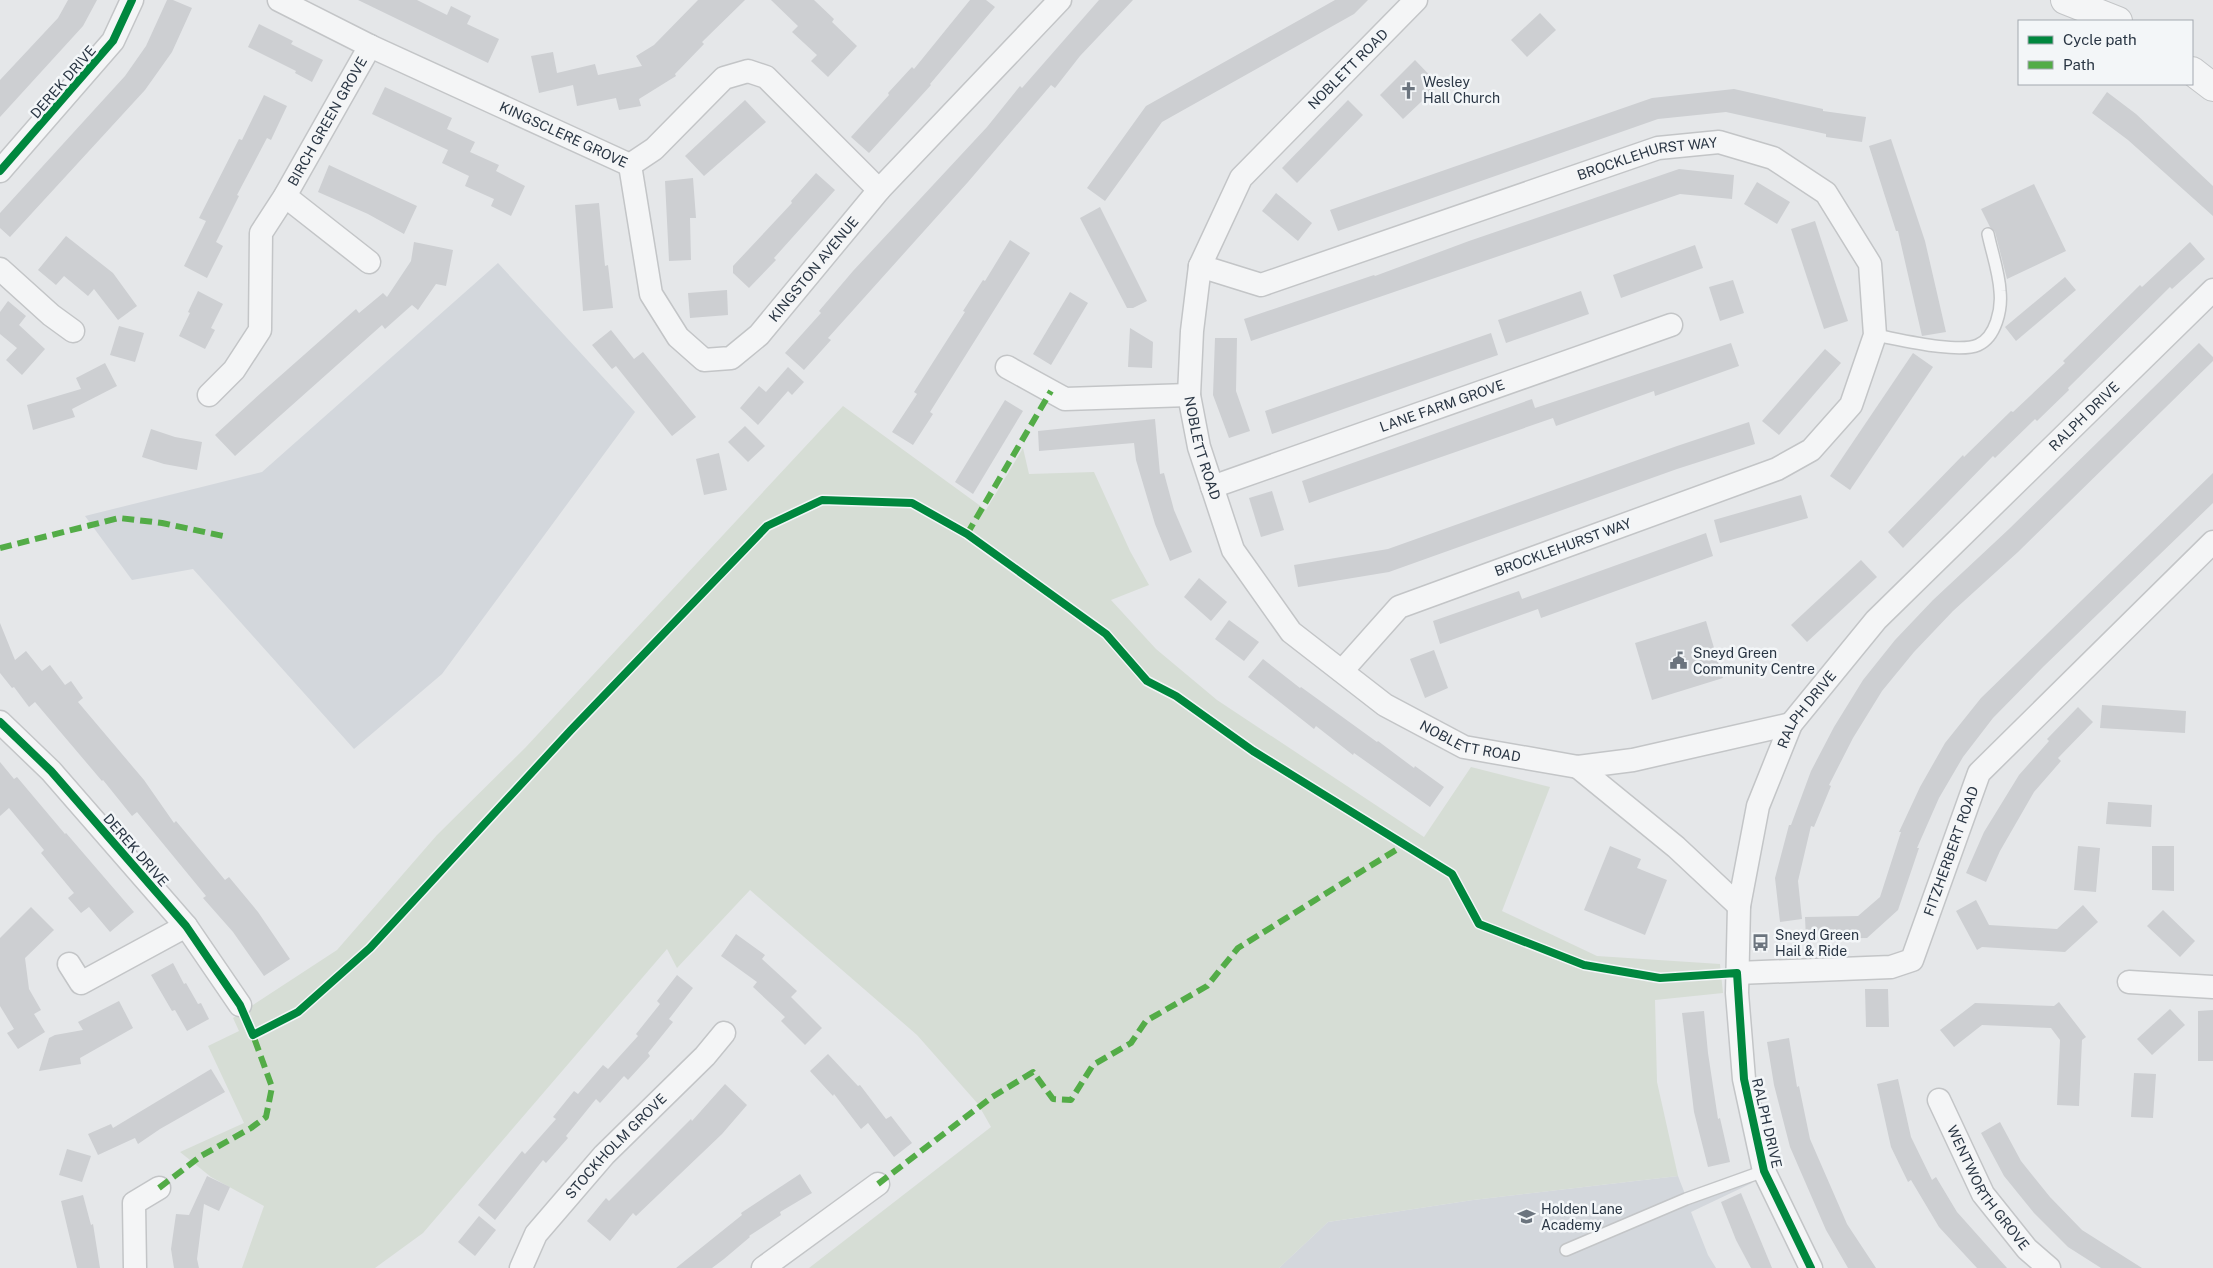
<svg xmlns="http://www.w3.org/2000/svg" width="2213" height="1268" viewBox="0 0 2213 1268" font-family="'Public Sans',sans-serif">
<rect width="100%" height="100%" fill="#e5e7e9"/>
<g fill="#d3d7dc">
<path d="M498,263L635,412L442,674L354,749L193,569L132,580L85,516L262,472Z"/>
<path d="M1747,1171L1752,1183L1691,1212L1708,1255L1716,1268H1279L1328,1222L1473,1200L1678,1176L1685,1194Z"/>
</g>
<path fill="#d6ddd5" d="M843,406L986,510L1023,448L1029,474L1094,472L1130,551L1149,585L1111,600L1156,649L1217,700L1424,837L1471,767L1550,787L1502,911L1597,956L1720,964L1723,993L1655,1000L1657,1082L1678,1176L1473,1200L1328,1222L1279,1268H809L991,1127L978,1104L917,1035L750,890L677,968L667,949L423,1233L375,1268H242L264,1206L211,1177L180,1152L244,1123L208,1046L239,1031L233,1018L337,950L437,835L525,748Z"/>
<g fill="#cdcfd2">
<path d="M68,0H97L83,26L0,117V80L58,18Z"/>
<path d="M167,0H173L192,8L172,52L145,90L10,237L0,228V213L125,76L146,46Z"/>
<path d="M358,0H417L447,15L451,6L471,16L467,24L499,39L488,63Z"/>
<path d="M698,0H745L702,42L704,44L675,74L676,76L639,99L641,106L619,110L616,98L577,106L573,85L539,93L531,56L553,52L557,73L595,64L598,75L642,66L636,56L654,45Z"/>
<path d="M771,0H814L834,19L832,22L857,46L828,77L811,61L817,55L792,32L798,26Z"/>
<path d="M970,0H986L995,7L930,84L931,85L869,153L851,137L889,95L888,93L912,67L914,69Z"/>
<path d="M1099,0H1133L1080,56L1055,88L1051,85L968,182L828,338L831,340L804,370L785,353L821,313L819,311L853,271L987,127L1020,86L1022,88Z"/>
<path d="M1335,0H1368L1354,14L1162,122L1105,201L1087,188L1146,106Z"/>
<path d="M1540,13L1556,30L1527,57L1511,40Z"/>
<path d="M259,24L293,41L291,44L323,60L312,82L295,73L296,71L248,47Z"/>
<path d="M1415,60L1439,85L1403,119L1380,95Z"/>
<path d="M385,87L452,118L447,129L475,142L470,152L499,165L496,171L525,186L511,216L491,206L494,199L465,186L469,176L442,163L448,150L372,114Z"/>
<path d="M1734,89L1823,109V111L1866,117L1862,142L1826,137V134L1726,112L1658,119L1338,231L1330,210L1652,98Z"/>
<path d="M2107,92L2136,114L2213,186V216L2128,140L2092,113Z"/>
<path d="M264,95L287,106L271,140L267,138L237,195L239,196L216,242L223,246L207,278L184,266L206,221L199,218L239,139L242,140Z"/>
<path d="M745,100L766,122L704,176L685,156Z"/>
<path d="M1348,100L1363,115L1297,183L1282,168Z"/>
<path d="M1891,139L1925,241L1946,332L1922,336L1898,231H1896L1869,146Z"/>
<path d="M329,165L417,206L404,234L368,214L318,192Z"/>
<path d="M1679,169L1734,175L1732,199L1680,194L1251,341L1244,319L1374,275L1375,276L1469,241Z"/>
<path d="M816,173L835,190L774,258L776,260L749,288L733,273V266L792,203L791,201Z"/>
<path d="M693,178L696,218H690L691,260L669,261L665,181Z"/>
<path d="M1757,182L1790,202L1777,224L1744,204Z"/>
<path d="M2034,184L2066,251L2007,279L1995,232L1990,227L1981,209Z"/>
<path d="M1276,193L1312,223L1298,241L1262,211Z"/>
<path d="M599,203L605,266L608,265L613,308L583,311L575,205Z"/>
<path d="M1100,207L1147,301L1133,308H1127L1080,218Z"/>
<path d="M1815,221L1848,321L1824,329L1791,229Z"/>
<path d="M66,236L113,273L137,306L118,320L94,289L88,296L64,276L56,285L38,270Z"/>
<path d="M1010,240L1030,253L930,412L933,414L913,445L892,432L917,394L914,392L965,312L963,311L983,280L985,281Z"/>
<path d="M414,242L453,250L446,286L436,284L418,310L412,305L385,329L382,325L235,456L215,435L262,392L356,309L359,313L383,293L387,297L411,261Z"/>
<path d="M2190,242L2205,259L2172,289L2170,287L2068,388L2069,390L2037,421L2035,419L1995,458L1993,456L1903,548L1888,532L1963,455L1964,457L2011,411L2013,412L2065,363L2063,361L2140,285L2142,287Z"/>
<path d="M1695,245L1703,268L1621,298L1613,275Z"/>
<path d="M2065,277L2076,290L2016,341L2005,327Z"/>
<path d="M1733,280L1744,313L1720,321L1709,287Z"/>
<path d="M727,290L728,315L690,318L688,293Z"/>
<path d="M198,291L223,304L211,328L215,330L205,349L179,336L190,313L188,312Z"/>
<path d="M1581,291L1589,314L1506,343L1498,320Z"/>
<path d="M1070,292L1088,303L1051,365L1033,354Z"/>
<path d="M8,301L26,316L19,325L45,349L22,375L6,360L17,348L0,334V312Z"/>
<path d="M119,326L144,333L135,362L110,355Z"/>
<path d="M1130,328L1153,342L1152,368L1128,367Z"/>
<path d="M611,330L634,359L643,352L696,417L672,436L616,366L612,369L592,345Z"/>
<path d="M1491,333L1498,355L1272,434L1265,411Z"/>
<path d="M1215,338H1237L1236,391L1250,431L1229,438L1213,395Z"/>
<path d="M1731,343L1739,366L1655,396L1654,391L1556,426L1553,418L1309,503L1302,481L1532,399L1535,408Z"/>
<path d="M2199,343L2213,357V361L2018,552L1953,611L1914,652L1882,691L1853,738L1829,785L1831,786L1814,827L1811,826L1798,881L1802,919L1780,922L1775,878L1789,825H1791L1811,771L1834,727L1863,680L1895,640L1933,600L2009,529Z"/>
<path d="M1825,349L1841,363L1779,435L1762,421Z"/>
<path d="M1913,353L1933,367L1850,490L1830,476Z"/>
<path d="M105,363L117,386L72,409L75,417L33,430L27,405L81,389L76,378Z"/>
<path d="M788,367L804,382L792,395L788,391L758,425L740,408L759,386L766,392Z"/>
<path d="M1005,400L1023,411L973,494L955,482Z"/>
<path d="M1155,419L1160,474L1164,473L1174,510L1192,552L1170,561L1155,524L1136,460L1134,443L1039,451L1038,431Z"/>
<path d="M1749,422L1755,444L1677,469L1389,572L1298,587L1294,565L1388,549L1677,446Z"/>
<path d="M745,426L765,446L748,462L728,442Z"/>
<path d="M151,429L175,437L202,442L197,470L164,464L142,457Z"/>
<path d="M719,453L727,490L704,495L696,459Z"/>
<path d="M2213,473V503L2043,667L1993,718L1963,757L1939,798L1917,848H1919L1898,910L1867,938L1806,939L1805,917L1858,916L1880,897L1901,832H1899L1920,787L1945,743L1981,698Z"/>
<path d="M1272,491L1284,530L1261,537L1249,498Z"/>
<path d="M1801,495L1808,518L1720,543L1714,520Z"/>
<path d="M1706,533L1713,556L1541,618L1538,609L1440,644L1433,621L1519,591L1522,599Z"/>
<path d="M1861,560L1877,577L1807,642L1791,625Z"/>
<path d="M1199,578L1227,602L1211,621L1184,597Z"/>
<path d="M1229,620L1259,642L1244,661L1215,639Z"/>
<path d="M1706,621L1723,678L1652,700L1635,643Z"/>
<path d="M0,623L15,660L26,651L42,671L50,665L65,685L71,681L83,698L78,702L144,780L174,823L176,821L225,880L229,877L258,912L290,959L264,976L233,932L203,898L206,896L137,812L132,816L103,780L102,781L35,702L29,707L14,687L12,688L0,673Z"/>
<path d="M1434,650L1448,688L1425,698L1410,659Z"/>
<path d="M1263,659L1300,688L1301,687L1377,742L1378,741L1414,768L1415,766L1444,787L1430,807L1354,753L1353,755L1316,726L1314,729L1248,677Z"/>
<path d="M2102,705L2186,711L2185,733L2100,728Z"/>
<path d="M2078,707L2093,722L2058,758L2061,761L2034,792L2000,851L1986,882L1966,873L1984,832L2019,775L2049,741L2047,739Z"/>
<path d="M0,762L14,779L17,777L65,834L66,833L134,912L110,932L89,907L81,913L68,898L74,893L41,853L44,850L9,808L0,816Z"/>
<path d="M2108,802L2152,805L2151,827L2106,824Z"/>
<path d="M1610,846L1641,859L1637,868L1667,880L1645,935L1584,910Z"/>
<path d="M2078,846L2100,848L2096,892L2074,890Z"/>
<path d="M2152,846H2174V891L2152,890Z"/>
<path d="M1976,900L1989,925L2057,929L2083,905L2098,922L2065,952L1982,947L1977,950L1956,911Z"/>
<path d="M31,907L54,930L25,958L29,989L41,1010L34,1014L45,1032L18,1049L7,1033L14,1029L0,1006V938Z"/>
<path d="M2163,910L2195,941L2180,957L2147,926Z"/>
<path d="M736,934L765,955L762,959L797,991L791,997L822,1028L805,1045L781,1021L785,1017L753,987L757,982L721,956Z"/>
<path d="M173,963L184,984L186,983L198,1004L201,1003L209,1019L187,1031L175,1010L172,1011L151,975Z"/>
<path d="M677,975L693,988L669,1019L673,1022L648,1053L650,1056L628,1080L624,1076L600,1103L596,1099L566,1136L568,1138L546,1163L543,1160L495,1220L478,1205L522,1151L525,1154L556,1119L553,1117L574,1091L578,1094L603,1065L608,1069L638,1036L636,1034L660,1004L657,1001Z"/>
<path d="M1865,989H1888L1889,1027H1866Z"/>
<path d="M119,1001L133,1028L80,1058L81,1064L39,1071L49,1038L55,1035L83,1030L78,1022Z"/>
<path d="M2059,1002L2086,1037L2082,1040L2079,1106L2057,1105L2060,1040L2051,1028L1982,1025L1954,1047L1940,1030L1975,1003L2054,1006Z"/>
<path d="M2170,1009L2185,1025L2152,1055L2137,1039Z"/>
<path d="M2213,1010V1061H2198V1011Z"/>
<path d="M1704,1011L1708,1053L1718,1119L1720,1118L1730,1162L1708,1167L1694,1112L1682,1013Z"/>
<path d="M1789,1038L1797,1087L1799,1086L1810,1139L1847,1224L1876,1268H1848L1826,1230L1790,1147L1774,1085L1767,1042Z"/>
<path d="M828,1054L858,1086L860,1085L886,1119L891,1116L912,1143L894,1157L868,1123L861,1129L834,1094L833,1096L810,1071Z"/>
<path d="M211,1069L225,1092L160,1129L138,1144L135,1138L98,1155L88,1134L111,1124L113,1128Z"/>
<path d="M2134,1073L2156,1074L2153,1118L2131,1117Z"/>
<path d="M1898,1079L1911,1137L1932,1180L1936,1177L1957,1212L2007,1268H1977L1939,1227L1911,1180L1908,1182L1891,1147L1877,1084Z"/>
<path d="M725,1084L747,1105L722,1134L636,1216L633,1213L610,1241L587,1221L606,1198L609,1201L691,1119L692,1121Z"/>
<path d="M2000,1122L2021,1161L2050,1197L2082,1230L2142,1268H2101L2068,1247L2034,1213L2004,1176L1981,1133Z"/>
<path d="M67,1149L91,1156L82,1182L59,1175Z"/>
<path d="M800,1174L812,1193L780,1212L781,1215L749,1236L750,1237L724,1259L712,1268H676L742,1215L741,1213Z"/>
<path d="M207,1176L230,1187L219,1211L204,1204L197,1259L199,1268H174L171,1249L176,1214L189,1215Z"/>
<path d="M1741,1193L1772,1268H1751L1736,1240L1721,1202Z"/>
<path d="M83,1195L91,1225L93,1224L100,1268H77L61,1201Z"/>
<path d="M479,1216L496,1230L475,1256L458,1242Z"/>
</g>
<g fill="none" stroke-linecap="round" stroke-linejoin="round">
<defs>
<g id="service">
<path d="M1875,335C1898,339 1958,354 1978,345C1996,337 2002,309 2000,291C1999,272 1992,253 1988,234"/>
<path d="M1566,1250L1686,1199L1764,1171"/>
</g>
<g id="minor">
<path id="s1" d="M279,0L370,46L630,165L654,149L724,78L748,71L766,77L879,190"/>
<path id="s2" d="M1416,0L1241,178L1200,266L1192,331L1189,395L1199,447L1233,550L1291,632L1385,705L1464,747L1578,767L1633,760L1791,724"/>
<path id="s3" d="M630,165L651,294L678,337L704,360L731,358L759,335L879,190L1060,0"/>
<path d="M0,171L113,41L132,0"/>
<path d="M285,196L369,262"/>
<path id="s4" d="M1200,266L1261,285L1658,148L1719,142L1773,158L1826,193L1870,264L1875,335L1851,405L1811,450L1777,469L1399,607L1342,671"/>
<path d="M0,269L51,315L73,331"/>
<path d="M1007,367L1065,399L1189,395"/>
<path id="s5" d="M209,395L234,370L260,330L261,233L285,196L370,46"/>
<path id="s6" d="M1212,487L1671,325"/>
<path d="M0,722L51,771L186,926L240,1005"/>
<path d="M1578,767L1676,847L1739,906"/>
<path d="M69,964L81,983L186,926"/>
<path id="s7" d="M1737,973L1891,967L1912,960L1979,773L2213,542"/>
<path d="M2129,982L2213,987"/>
<path id="s8" d="M1939,1100L1983,1194L2027,1249L2049,1268"/>
<path d="M135,1268L134,1203L159,1188"/>
<path id="s9" d="M521,1268L536,1234L604,1155L705,1056L724,1033"/>
<path d="M763,1268L878,1184"/>
<path id="s10" d="M1811,1268L1764,1171L1744,1079L1737,993L1739,906L1758,806L1791,724L1876,620L2213,290"/>
</g>
<g id="tertiary">
<path d="M2065,0L2118,21"/>
<path d="M2192,71L2213,87"/>
</g>
</defs>
<use href="#service" stroke="#c3c5c7" stroke-width="14"/>
<use href="#minor" stroke="#c3c5c7" stroke-width="25"/>
<use href="#tertiary" stroke="#c3c5c7" stroke-width="30"/>
<use href="#service" stroke="#f4f5f6" stroke-width="11"/>
<use href="#minor" stroke="#f4f5f6" stroke-width="22"/>
<use href="#tertiary" stroke="#f4f5f6" stroke-width="28"/>
<g stroke="#53ac47" stroke-width="6" stroke-dasharray="12 6" stroke-linecap="butt">
<path d="M967,534L1051,391"/>
<path d="M0,548L119,518L162,523L223,536"/>
<path d="M878,1184L992,1097L1033,1072L1053,1099L1071,1100L1093,1065L1131,1043L1146,1021L1207,986L1238,948L1404,845"/>
<path d="M159,1188L201,1156L251,1128L266,1117L272,1087L253,1035"/>
</g>
<defs>
<g id="cycleway">
<path d="M0,171L113,41L132,0"/>
<path d="M0,722L51,771L186,926L240,1005L253,1035L298,1012L370,948L571,730L767,526L822,500L912,503L967,534L1106,634L1147,681L1176,696L1253,751L1452,874L1479,924L1584,965L1660,978L1737,973L1744,1079L1764,1171L1811,1268"/>
</g>
</defs>
<use href="#cycleway" stroke="#f3f6f8" stroke-width="11"/>
<use href="#cycleway" stroke="#00873e" stroke-width="8"/>
</g>
<defs>
<symbol id="church-bare" viewBox="-9 -9 18 18"><path d="M-1.2-6h2.4v3.5h3.3v2.4h-3.3V6h-2.4V-.1h-3.3v-2.4h3.3Z" fill="#6b747e" stroke="#f3f6f8" stroke-width="2.5" paint-order="stroke"/></symbol>
<symbol id="civic-bare" viewBox="-9 -9 18 18"><path d="M-.6-6.5H3V-4.5H.6V-3L4-1V1h2V6H-6V1h2V-1L-.6-3ZM-1.2 2.5V6h2.4V2.5Z" fill="#6b747e" stroke="#f3f6f8" stroke-width="2.5" paint-order="stroke"/></symbol>
<symbol id="bus-bare" viewBox="-9 -9 18 18"><path d="M-5-6H5V4H4V6H2V4H-2V6H-4V4H-5ZM-3.5-4V0h7V-4ZM-3.5 1.2v1.5H-2V1.2ZM2 1.2v1.5H3.5V1.2Z" fill="#6b747e" stroke="#f3f6f8" stroke-width="2.5" paint-order="stroke"/></symbol>
<symbol id="school-bare" viewBox="-9 -9 18 18"><path d="M0-5L7-2L0 1L-7-2ZM-4 1L0 2.5L4 1V4Q0 6-4 4Z" fill="#6b747e" stroke="#f3f6f8" stroke-width="2.5" paint-order="stroke"/></symbol>
</defs>
<g fill-rule="evenodd">
<use href="#church-bare" x="1396" y="78" width="25" height="25"/>
<use href="#civic-bare" x="1666" y="648" width="25" height="25"/>
<use href="#bus-bare" x="1748" y="930" width="25" height="25"/>
<use href="#school-bare" x="1514" y="1204" width="25" height="25"/>
</g>
<g text-anchor="middle" dominant-baseline="central" stroke-width="5" stroke-linejoin="round" paint-order="stroke">
<g font-size="14" fill="#2a3644" stroke="#f3f6f8">
<text transform="translate(1348 69) rotate(-45)">NOBLETT ROAD</text>
<text transform="translate(63 82) rotate(-49)">DEREK DRIVE</text>
<text stroke="none"><textPath href="#s5" startOffset="310">BIRCH GREEN GROVE</textPath></text>
<text stroke="none"><textPath href="#s1" startOffset="315">KINGSCLERE GROVE</textPath></text>
<text stroke="none"><textPath href="#s4" startOffset="471">BROCKLEHURST WAY</textPath></text>
<text stroke="none"><textPath href="#s3" startOffset="365">KINGSTON AVENUE</textPath></text>
<text stroke="none"><textPath href="#s6" startOffset="244">LANE FARM GROVE</textPath></text>
<text stroke="none"><textPath href="#s10" startOffset="991">RALPH DRIVE</textPath></text>
<text stroke="none"><textPath href="#s2" startOffset="531">NOBLETT ROAD</textPath></text>
<text transform="translate(1563 547) rotate(-20)">BROCKLEHURST WAY</text>
<text stroke="none"><textPath href="#s10" startOffset="586">RALPH DRIVE</textPath></text>
<text stroke="none"><textPath href="#s2" startOffset="951">NOBLETT ROAD</textPath></text>
<text transform="translate(136 850) rotate(49)">DEREK DRIVE</text>
<text stroke="none"><textPath href="#s7" startOffset="292">FITZHERBERT ROAD</textPath></text>
<text transform="translate(1767 1123) rotate(77)">RALPH DRIVE</text>
<text stroke="none"><textPath href="#s9" startOffset="156">STOCKHOLM GROVE</textPath></text>
<text stroke="none"><textPath href="#s8" startOffset="101">WENTWORTH GROVE</textPath></text>
</g>
<g font-size="14" fill="#2a3644" stroke="#f3f6f8" text-anchor="start">
<text x="1423" y="82">Wesley<tspan x="1423" dy="16">Hall Church</tspan></text>
<text x="1693" y="653">Sneyd Green<tspan x="1693" dy="16">Community Centre</tspan></text>
<text x="1775" y="935">Sneyd Green<tspan x="1775" dy="16">Hail &amp; Ride</tspan></text>
<text x="1541" y="1209">Holden Lane<tspan x="1541" dy="16">Academy</tspan></text>
</g>
</g>
<rect x="2018" y="20" width="175" height="65" fill="#f3f6f8" stroke="#a3a9b0"/>
<rect x="2028" y="36" width="25" height="8" fill="#00873e" stroke="#a3a9b0"/>
<text x="2063" y="45" font-size="15" fill="#2a3644">Cycle path</text>
<rect x="2028" y="61" width="25" height="8" fill="#53ac47" stroke="#a3a9b0"/>
<text x="2063" y="70" font-size="15" fill="#2a3644">Path</text>
</svg>
